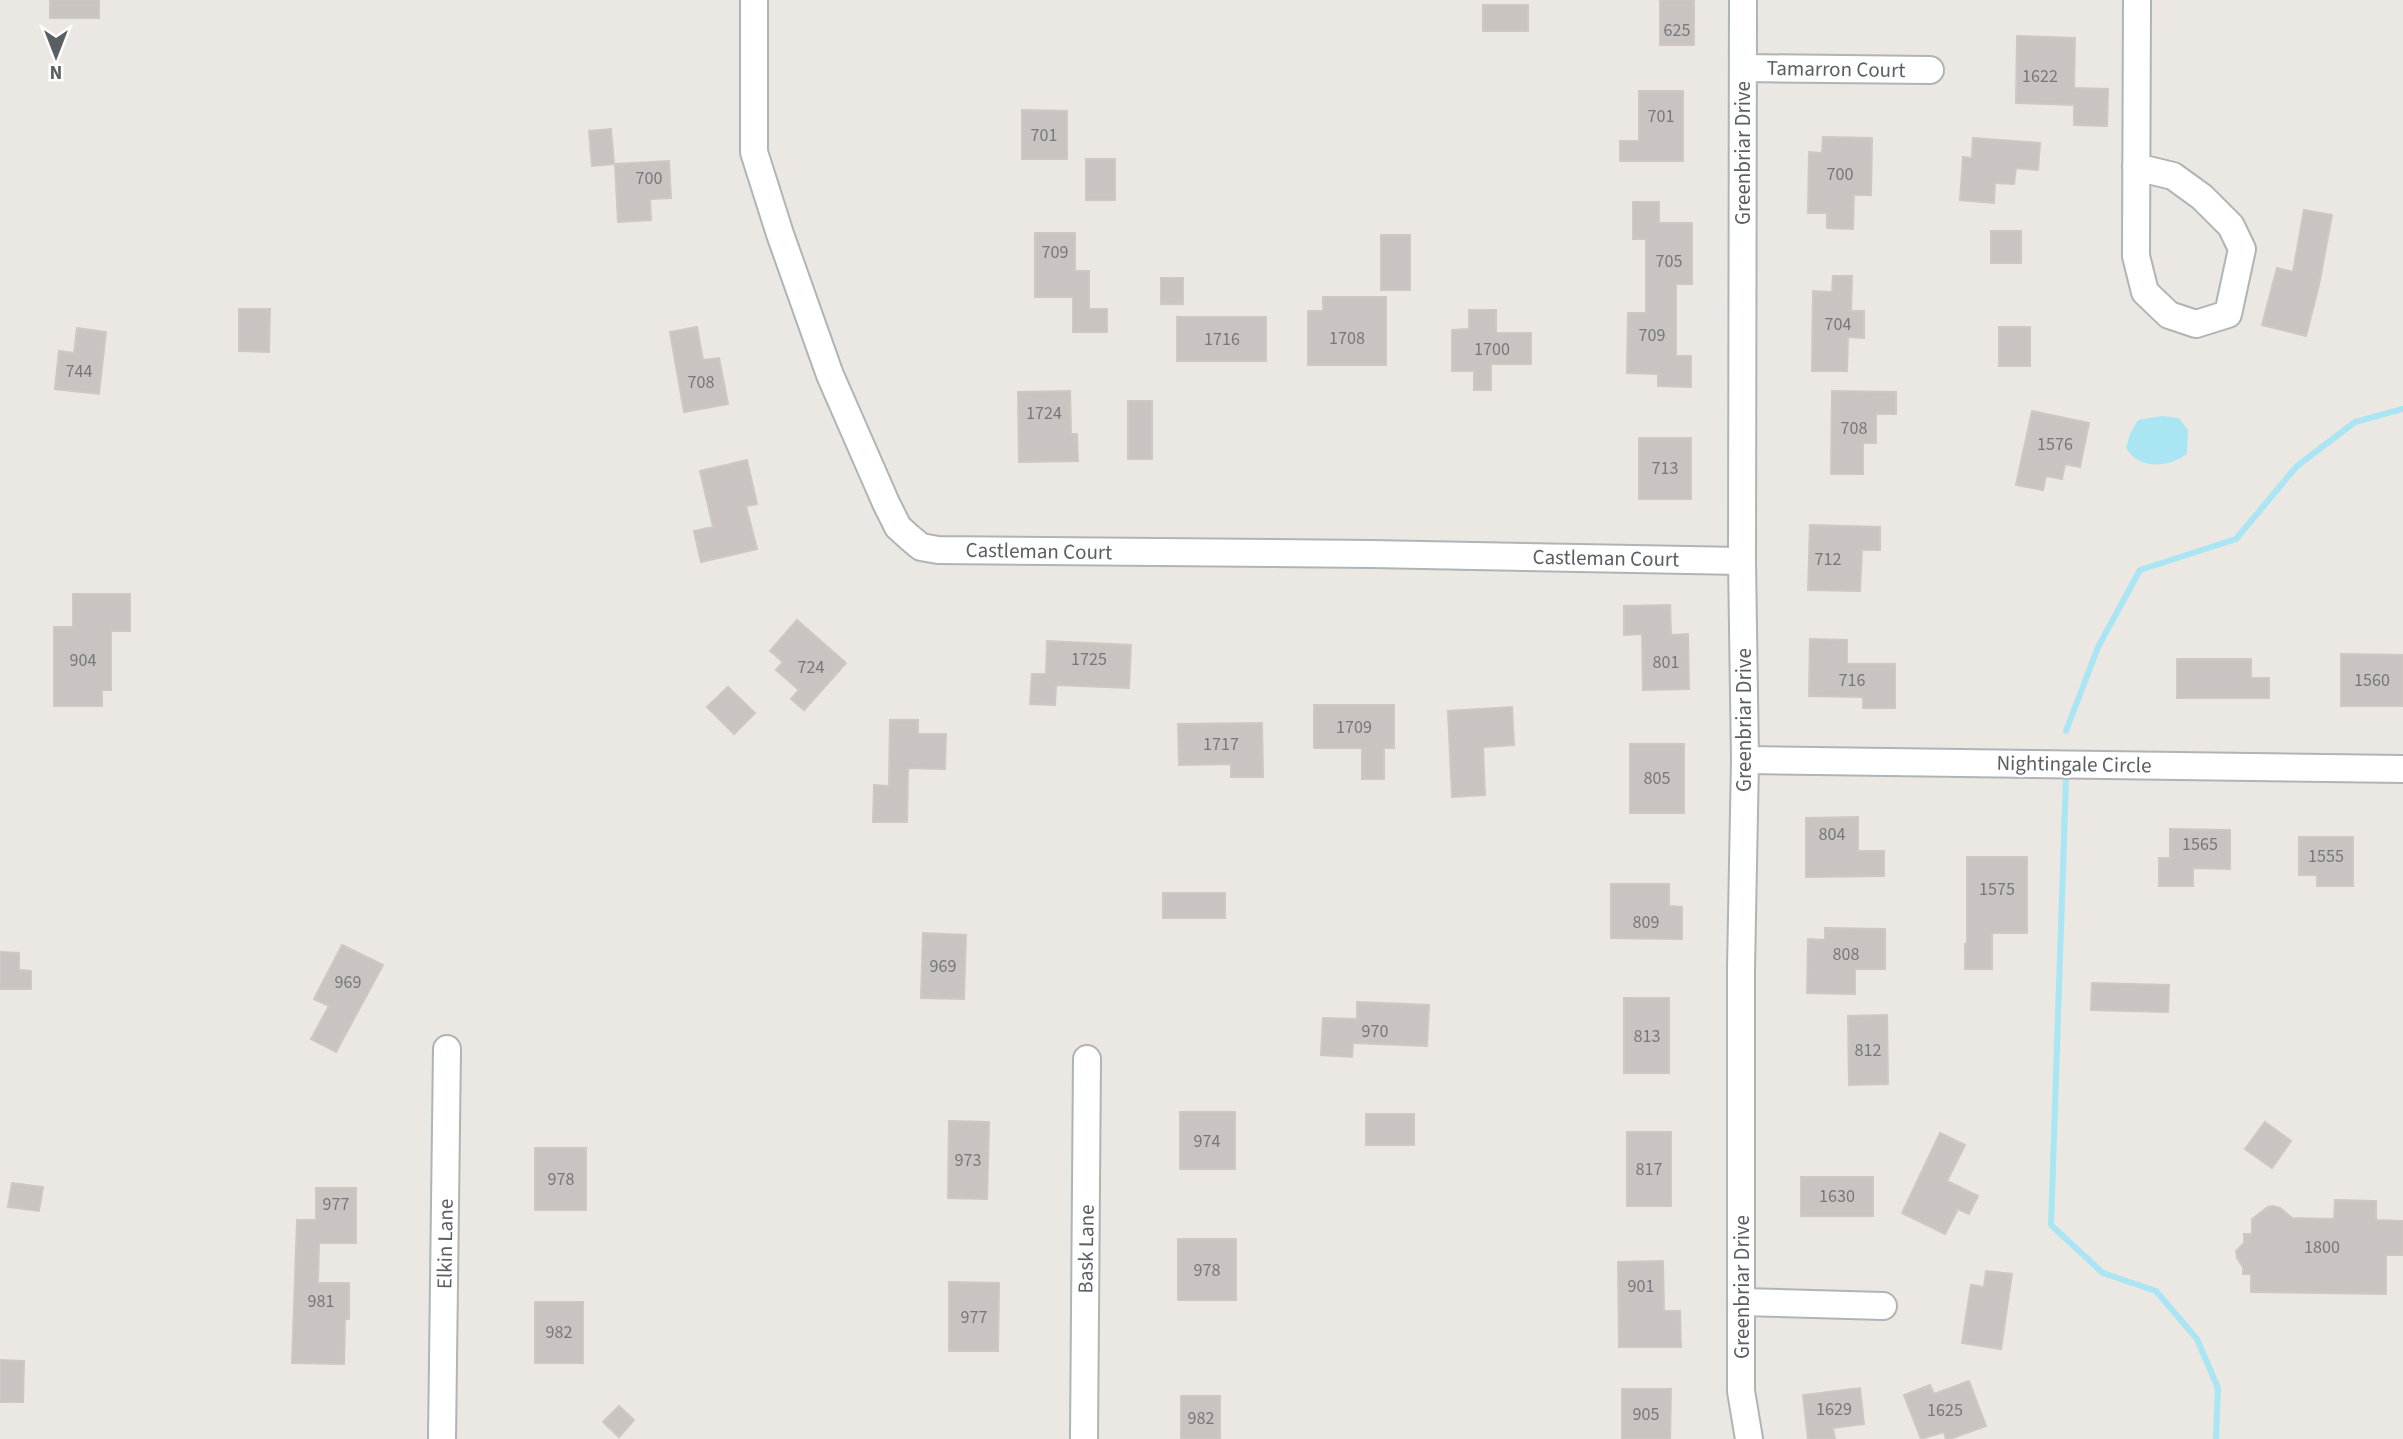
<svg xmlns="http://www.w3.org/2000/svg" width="2403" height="1439" viewBox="0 0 2403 1439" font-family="'Source Sans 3',sans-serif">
<rect width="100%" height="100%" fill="#ebe7e2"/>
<path fill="#aae5f3" d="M2162,416L2179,418L2188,430L2187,454C2168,468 2139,470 2126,448L2130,434L2138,420Z"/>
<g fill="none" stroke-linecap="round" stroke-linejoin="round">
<g stroke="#aae5f3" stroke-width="6">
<path d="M2066,731L2098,647L2140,570L2236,539L2297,466L2355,422L2403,409"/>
<path d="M2066,779L2051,1225L2103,1273L2156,1291L2197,1339L2218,1388L2216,1439"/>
</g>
</g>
<g fill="#c9c4c1" stroke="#cfc7c1" stroke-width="2">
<rect x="50" y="0" width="49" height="18"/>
<rect x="1660" y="0" width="34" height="45"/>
<rect x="1483" y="5" width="45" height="26"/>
<path d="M2017,36L2075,38L2074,88L2108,89L2107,126L2074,125V105L2016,103Z"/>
<path d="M1639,91H1683V161H1620V141H1639Z"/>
<path d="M1022,110L1067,111V159H1022Z"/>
<path d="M611,129L614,164L592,166L589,131Z"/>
<path d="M1823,137L1872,138L1871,195H1854L1853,229L1827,228V213H1808L1809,152L1822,153Z"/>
<path d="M1973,138L2040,143L2038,170L2016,168L2014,184L1995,183L1994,203L1960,200L1963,157L1972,158Z"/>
<rect x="1086" y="159" width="29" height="41"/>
<path d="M669,161L671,198L650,199L651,220L618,222L615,164Z"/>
<path d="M1633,202H1659V223H1692V284H1676V356H1691V387L1658,386V374L1627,373L1628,313H1646V239H1633Z"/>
<path d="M2304,210L2332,215L2319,285L2306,336L2262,325L2277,268L2293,272Z"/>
<rect x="1991" y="231" width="30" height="32"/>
<path d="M1035,233H1075V271H1089V309H1107V332H1073V297H1035Z"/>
<rect x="1381" y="235" width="29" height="55"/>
<path d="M1833,276H1852L1851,311H1864V338L1848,337L1847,371H1812L1813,291L1832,292Z"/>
<rect x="1161" y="278" width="22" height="26"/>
<path d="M1323,297H1386V365H1308V311H1323Z"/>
<path d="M239,309H270L269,352L239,351Z"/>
<path d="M1469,310H1496V333H1531V364H1491V390H1474V371H1452V330L1469,329Z"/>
<rect x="1177" y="317" width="89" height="44"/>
<path d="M697,327L703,360L719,358L728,404L684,412L670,332Z"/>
<rect x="1999" y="327" width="31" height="39"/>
<path d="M77,328L106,332L99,394L55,389L59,351L74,353Z"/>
<path d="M1070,391L1071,434H1077L1078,461L1019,462L1018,392Z"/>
<path d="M1832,391L1896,392V414H1876V443H1863V474H1831Z"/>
<rect x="1128" y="401" width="24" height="58"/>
<path d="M2032,411L2089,423L2080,467L2065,464L2062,479L2046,476L2043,490L2016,485Z"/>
<rect x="1639" y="438" width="52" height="61"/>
<path d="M747,460L757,504L746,506L757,549L701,562L694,531L713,527L700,471Z"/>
<path d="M1810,525L1880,527V550H1862L1860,591L1808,590Z"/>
<path d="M73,594H130V631H111V690H102V706H54V627H73Z"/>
<path d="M1670,605L1671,635L1688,634L1689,689L1643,690L1642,634L1624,635V606Z"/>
<path d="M797,620L846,663L804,710L791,699L799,690L776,670L783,662L770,651Z"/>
<path d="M1810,639L1847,640V664H1895V708H1863V697L1809,696Z"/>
<path d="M1047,641L1131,645L1129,688L1056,685L1055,705L1030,704L1032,674H1046Z"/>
<path d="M2341,654L2403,655V706H2341Z"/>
<path d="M2177,659H2251V678H2269V698H2177Z"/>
<path d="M728,687L755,713L734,734L707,707Z"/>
<path d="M1314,705H1394V748H1384V779H1362V748H1314Z"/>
<path d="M1512,707L1514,745L1483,747L1485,795L1452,797L1448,711Z"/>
<path d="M890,720H918V734H946L945,769L908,768L907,822H873L874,785L889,786Z"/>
<path d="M1262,723L1263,777H1231V764L1179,765L1178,724Z"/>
<rect x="1630" y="744" width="54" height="69"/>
<path d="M1858,817V851H1884V876L1806,877V818Z"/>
<path d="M2170,829L2230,830V869L2193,868V886H2159V858H2170Z"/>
<path d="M2299,837H2353V886H2317V875H2299Z"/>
<path d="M1967,857H2027V933H1992V969H1965V944H1967Z"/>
<path d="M1611,884H1669V906L1682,907V939L1611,938Z"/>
<rect x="1163" y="893" width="62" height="25"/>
<path d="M1825,928L1885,929V969H1855V994L1807,993L1808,939L1825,940Z"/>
<path d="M923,933L966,935L964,999L921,998Z"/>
<path d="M342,945L383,965L336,1052L311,1039L329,1006L314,999Z"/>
<path d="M0,952L19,953V970L31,971V989H0Z"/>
<path d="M2092,983L2169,985L2168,1012L2091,1010Z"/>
<rect x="1624" y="998" width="45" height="75"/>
<path d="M1357,1002L1429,1005L1427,1046L1353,1043L1352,1057L1321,1055L1323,1018L1357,1019Z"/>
<path d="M1887,1015L1888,1084L1849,1085L1848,1016Z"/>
<rect x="1180" y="1112" width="55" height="57"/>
<rect x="1366" y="1114" width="48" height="31"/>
<path d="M949,1121L989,1122L987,1199L948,1198Z"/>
<path d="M2265,1122L2291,1141L2272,1168L2245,1149Z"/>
<rect x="1627" y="1132" width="44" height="74"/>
<path d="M1940,1133L1965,1145L1947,1181L1978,1196L1969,1214L1958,1209L1945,1234L1902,1213Z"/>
<rect x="535" y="1148" width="51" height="62"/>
<rect x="1801" y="1177" width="72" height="39"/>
<path d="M12,1183L43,1187L39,1211L8,1207Z"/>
<path d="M316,1188H356V1243H319L318,1283H349V1319H345L344,1364L292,1363L297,1220H316Z"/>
<path d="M2335,1200L2376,1201V1220L2403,1221V1255H2386V1294L2251,1292V1274H2243V1267L2237,1258L2236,1251L2244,1243V1234H2252V1219L2268,1207L2273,1206L2280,1208L2292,1218L2334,1219Z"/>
<rect x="1178" y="1239" width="58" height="61"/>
<path d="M1663,1261L1664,1311H1680L1681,1347H1619L1618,1262Z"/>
<path d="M1986,1271L2012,1274L2001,1349L1962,1343L1971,1285L1984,1287Z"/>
<path d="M949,1282L999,1283L998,1351H949Z"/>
<rect x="535" y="1302" width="48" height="61"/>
<path d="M0,1360L24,1361L23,1402H0Z"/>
<path d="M1969,1381L1986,1426L1950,1439H1946L1944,1432L1921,1439L1904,1395L1930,1385L1934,1394Z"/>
<path d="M1860,1388L1864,1424L1833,1428L1835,1439H1808L1803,1395Z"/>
<path d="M1622,1389H1671L1670,1439H1622Z"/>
<rect x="1181" y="1396" width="39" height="43"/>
<path d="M619,1406L634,1420L619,1437L603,1422Z"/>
</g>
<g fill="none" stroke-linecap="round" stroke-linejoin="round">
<defs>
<g id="minor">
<path d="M754,0V152L780,234L830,375L886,503L898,527L909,537L921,547L938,550L1371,554L1742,561"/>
<path d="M1743,0L1742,561L1745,760L1741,969V1391L1749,1439"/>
<path d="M1743,68L1930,70"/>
<path d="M2136,167L2173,176L2202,197L2231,226L2242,249L2228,314L2196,324L2169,315L2145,292L2136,256L2137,0"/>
<path d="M1745,760L2403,769"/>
<path d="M1742,1302L1883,1306"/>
<path d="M442,1439L447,1049"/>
<path d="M1084,1439L1087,1059"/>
</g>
</defs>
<use href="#minor" stroke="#afb4b6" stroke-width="30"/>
<use href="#minor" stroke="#fff" stroke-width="26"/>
</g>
<g text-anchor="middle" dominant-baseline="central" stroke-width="5" stroke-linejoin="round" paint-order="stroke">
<g font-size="18" fill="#767879">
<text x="1677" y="30">625</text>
<text x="2040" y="76">1622</text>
<text x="1661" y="116">701</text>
<text x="1044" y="135">701</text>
<text x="1840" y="174">700</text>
<text x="649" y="178">700</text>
<text x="1055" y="252">709</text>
<text x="1669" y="261">705</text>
<text x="1838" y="324">704</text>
<text x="1652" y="335">709</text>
<text x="1347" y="338">1708</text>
<text x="1222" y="339">1716</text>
<text x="1492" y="349">1700</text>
<text x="79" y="371">744</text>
<text x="701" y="382">708</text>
<text x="1044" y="413">1724</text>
<text x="1854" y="428">708</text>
<text x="2055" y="444">1576</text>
<text x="1665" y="468">713</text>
<text x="1828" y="559">712</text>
<text x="1089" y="659">1725</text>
<text x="83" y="660">904</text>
<text x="1666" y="662">801</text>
<text x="811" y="667">724</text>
<text x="1852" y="680">716</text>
<text x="2372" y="680">1560</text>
<text x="1354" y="727">1709</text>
<text x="1221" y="744">1717</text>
<text x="1657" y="778">805</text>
<text x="1832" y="834">804</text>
<text x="2200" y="844">1565</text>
<text x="2326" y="856">1555</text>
<text x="1997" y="889">1575</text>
<text x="1646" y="922">809</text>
<text x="1846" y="954">808</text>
<text x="943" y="966">969</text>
<text x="348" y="982">969</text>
<text x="1375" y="1031">970</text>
<text x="1647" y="1036">813</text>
<text x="1868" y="1050">812</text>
<text x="1207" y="1141">974</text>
<text x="968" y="1160">973</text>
<text x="1649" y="1169">817</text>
<text x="561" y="1179">978</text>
<text x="1837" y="1196">1630</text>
<text x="336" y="1204">977</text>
<text x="2322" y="1247">1800</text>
<text x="1207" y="1270">978</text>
<text x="1641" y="1286">901</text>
<text x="321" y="1301">981</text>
<text x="974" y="1317">977</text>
<text x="559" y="1332">982</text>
<text x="1834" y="1409">1629</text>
<text x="1945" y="1410">1625</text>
<text x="1646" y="1414">905</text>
<text x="1201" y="1418">982</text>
</g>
<g font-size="21" fill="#5a5f61" stroke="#fff">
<text transform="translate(1836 69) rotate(1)">Tamarron Court</text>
<text transform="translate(1743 153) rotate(-90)">Greenbriar Drive</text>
<text transform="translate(1039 551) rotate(1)">Castleman Court</text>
<text transform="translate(1606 558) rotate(1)">Castleman Court</text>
<text transform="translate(1744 720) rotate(-90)">Greenbriar Drive</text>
<text transform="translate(2074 764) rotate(1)">Nightingale Circle</text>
<text transform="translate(445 1244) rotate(-89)">Elkin Lane</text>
<text transform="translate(1086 1249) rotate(-89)">Bask Lane</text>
<text transform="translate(1742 1287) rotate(-90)">Greenbriar Drive</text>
</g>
</g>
<g transform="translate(56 56) rotate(180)" stroke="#ffffff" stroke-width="5" paint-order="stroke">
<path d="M0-5L12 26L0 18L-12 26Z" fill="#5a5f61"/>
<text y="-10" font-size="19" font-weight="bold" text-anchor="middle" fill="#5a5f61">N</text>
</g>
</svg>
